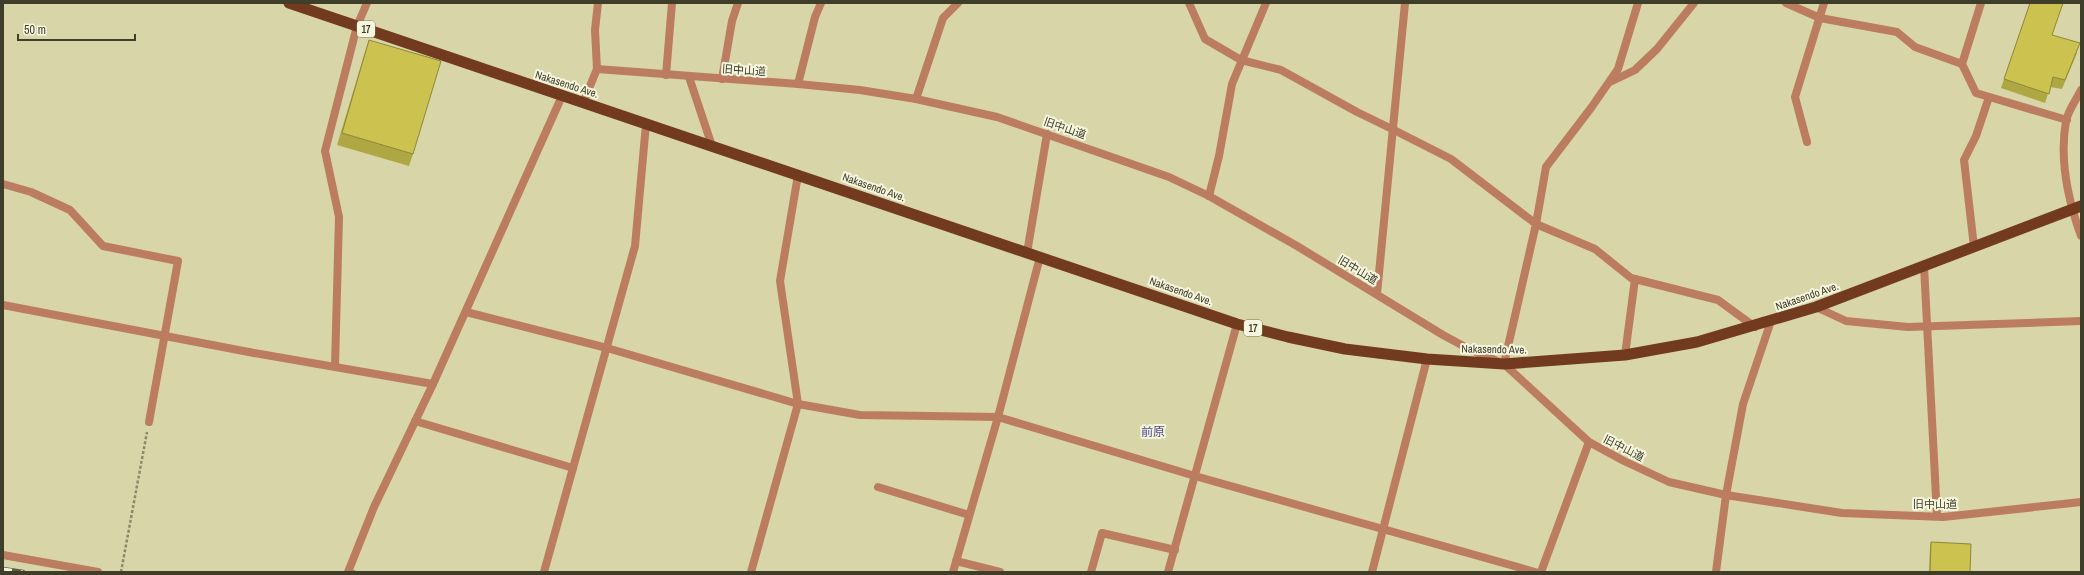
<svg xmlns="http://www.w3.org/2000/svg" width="2084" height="575" viewBox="0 0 2084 575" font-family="'Archivo Narrow','Noto Sans JP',sans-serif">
<rect width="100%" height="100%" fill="#d8d5a8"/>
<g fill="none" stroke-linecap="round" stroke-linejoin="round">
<path stroke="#8b8969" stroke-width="2.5" stroke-dasharray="3 2" stroke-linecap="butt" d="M121,572L147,432"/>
<g stroke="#bb7c60" stroke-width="8">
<path d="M1189,3L1205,39L1241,60L1281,70L1357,112L1394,130"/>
<path d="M1786,3L1820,18L1897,32L1915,47L1962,64"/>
<path d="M666,75L672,3"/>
<path d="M689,77L712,146"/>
<path d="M722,79L732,21L738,3"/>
<path d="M798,84L815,17L821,3"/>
<path d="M916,99L943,18L958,3"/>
<path d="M1807,142L1795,97L1824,3"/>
<path d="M1536,224L1595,249L1631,278L1718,300L1755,327"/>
<path d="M1924,266L1937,516"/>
<path d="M1726,495L1743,404L1771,321"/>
</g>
<g stroke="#bb7c60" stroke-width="8">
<path d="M1981,3L1962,64L1976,93L2067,120"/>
<path d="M1610,82L1635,70L1657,49L1694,3"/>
<path d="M2081,90C2076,100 2068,111 2066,121C2059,160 2068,200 2081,236"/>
<path d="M1394,130L1451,159L1536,224"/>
<path d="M3,184L31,192L70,210L103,246L178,261L149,422"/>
<path d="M1209,196L1219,156L1232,84L1266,3"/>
<path d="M1974,247L1964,160L1976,136L1989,97"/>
<path d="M1027,253L1047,134"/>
<path d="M1816,307L1846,321L1908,327L2081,321"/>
<path d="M466,312L607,348L798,404L860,415L998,417L1195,476L1535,572"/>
<path d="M1625,355L1635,279"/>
<path d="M1504,364L1536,224L1546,167L1591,108L1618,69L1638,3"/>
<path d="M335,366L339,217L325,151L357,26L367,3"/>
<path d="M415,421L573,468"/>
<path d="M878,487L969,515"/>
<path d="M3,555L98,572"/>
<path d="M956,561L1000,572"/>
<path d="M348,572L374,507L433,384L562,96"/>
<path d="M544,572L635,246L646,124"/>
<path d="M751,572L798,404L780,281L798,175"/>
<path d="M1091,572L1102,533L1175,550"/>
<path d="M1168,572L1237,324"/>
<path d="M1372,572L1427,359"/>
<path d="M1541,572L1589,442"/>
<path d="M1716,572L1726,495"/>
</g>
<g stroke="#bb7c60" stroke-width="8">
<path d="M597,69L798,84L860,90L916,99L997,117L1169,177L1209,196L1297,246L1443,335L1469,349L1504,364L1589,442L1624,461L1669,482L1726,495L1842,513L1943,517L2081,502"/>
<path d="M583,103L597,69L595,30L598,3"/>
<path d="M1377,294L1405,3"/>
<path d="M3,305L254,353L433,384"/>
<path d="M953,572L998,417L1040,257"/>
</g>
<path stroke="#723a1e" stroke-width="11" d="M289,3L1237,324L1288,337L1345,349L1427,359L1504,364L1625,355L1697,342L1816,307L2081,206"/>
<defs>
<path id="rail" d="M3,569L23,572"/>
</defs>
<use href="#rail" stroke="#5e5d45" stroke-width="4.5"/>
<use href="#rail" stroke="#f6f5de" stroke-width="3" stroke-dasharray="9" stroke-linecap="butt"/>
</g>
<g fill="#afa744">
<path d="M2030,3L2052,35L2077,53L2062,89L2050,87L2045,103L2001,88Z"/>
<path d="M369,40L413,154L409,166L337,145L365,52Z"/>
<path d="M1931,542L1970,572H1929L1930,546Z"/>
</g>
<g fill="#cbc24f" stroke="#8e8837">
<path d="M2030,3H2063L2052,35L2080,43L2065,80L2053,77L2049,94L2004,79Z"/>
<path d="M369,40L441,61L413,154L342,133Z"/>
<path d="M1931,542L1971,544L1970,572H1930Z"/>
<path d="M352,570L358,572H351Z"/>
</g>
<g text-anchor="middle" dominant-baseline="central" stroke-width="4" stroke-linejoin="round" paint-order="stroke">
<g fill="#f6f5de" stroke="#767561" stroke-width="1">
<rect x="357" y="21" width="18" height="16" rx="3"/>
<rect x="1244" y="320" width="18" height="16" rx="3"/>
</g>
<g font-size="10" font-weight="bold" fill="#3f3e2b">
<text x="366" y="29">17</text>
<text x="1253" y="328">17</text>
</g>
<g font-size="11" fill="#3f3e2b" stroke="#f6f5de">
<text transform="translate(744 70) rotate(4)">旧中山道</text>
<text transform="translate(567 84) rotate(18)">Nakasendo Ave.</text>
<text transform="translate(1065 128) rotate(19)">旧中山道</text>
<text transform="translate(874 187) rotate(19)">Nakasendo Ave.</text>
<text transform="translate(1358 270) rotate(31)">旧中山道</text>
<text transform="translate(1181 291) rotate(19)">Nakasendo Ave.</text>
<text transform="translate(1807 296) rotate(-19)">Nakasendo Ave.</text>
<text transform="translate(1494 349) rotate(1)">Nakasendo Ave.</text>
<text transform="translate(1624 448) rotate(27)">旧中山道</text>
<text x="1935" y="504">旧中山道</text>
</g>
<g font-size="12" fill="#4f4a89" stroke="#f6f5de">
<text x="1153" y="432">前原</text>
</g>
</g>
<rect width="2084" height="575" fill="none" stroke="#3f3e2b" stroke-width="8"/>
<path d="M18 34v6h117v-6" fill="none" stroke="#3f3e2b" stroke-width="2"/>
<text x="24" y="34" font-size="12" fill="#3f3e2b" stroke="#f6f5de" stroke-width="3" paint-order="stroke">50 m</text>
</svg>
